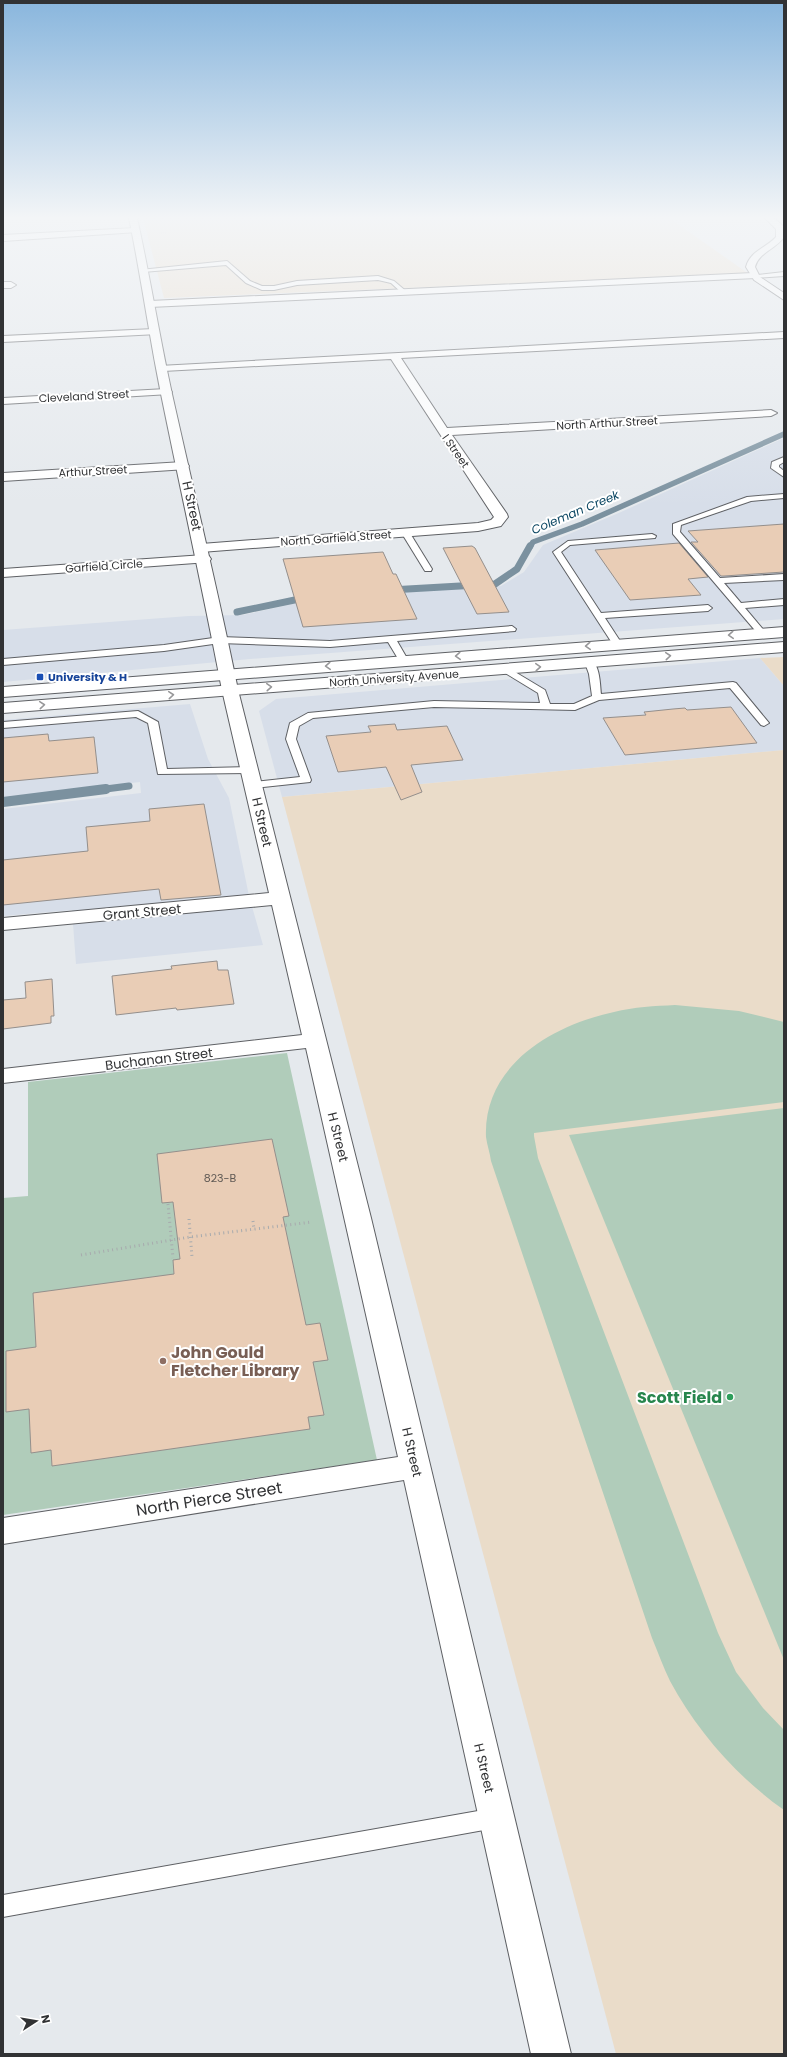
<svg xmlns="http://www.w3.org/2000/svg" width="787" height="2057" viewBox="0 0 787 2057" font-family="Poppins,sans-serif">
<rect width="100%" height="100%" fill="#e5e9ed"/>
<g fill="#d7dee9">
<path d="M784,438V619L250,659L3,682V630L189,616L243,615L325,597L501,586L524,572L543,545L621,512Z"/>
<path d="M760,658L784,686V750L282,797L259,711L276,699Z"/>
<path d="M190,704L208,759L229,798L249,896L263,945L76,964L72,910L3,916V809L141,793L140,782L3,798V720Z"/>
</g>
<g fill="#eadcc9">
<path d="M143,218H669L749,274L164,298Z"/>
<path d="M784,657V686L760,658Z"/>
<path d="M784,750V2054H616L282,797Z"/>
</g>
<g fill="#b0ccba">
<path d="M675,1005L739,1011L784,1022V1102L534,1133V1136L538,1158L718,1633L736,1672L763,1708L784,1730V1810C737,1777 697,1731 670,1681C663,1667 658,1652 652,1638L491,1161C490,1153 487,1145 486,1137C483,1065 553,1025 614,1012C634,1007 655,1006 675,1005Z"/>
<path d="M287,1053L377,1460L3,1515V1198L28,1196V1082Z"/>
<path d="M784,1108V1660L569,1135Z"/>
</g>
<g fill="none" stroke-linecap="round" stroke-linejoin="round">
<path stroke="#7b919f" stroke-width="5.5" d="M530,547L533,542L582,524L784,434"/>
<g stroke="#7b919f" stroke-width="7">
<path d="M390,590L495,584L517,569L530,546"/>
<path d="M237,612L309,597"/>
<path d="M98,790L129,786"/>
</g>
<path stroke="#7b919f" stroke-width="10" d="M3,802L106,789"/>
</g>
<g fill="#e9cdb6" stroke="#948f8c">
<path d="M784,524V572L724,576H721L691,542H698L688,531Z"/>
<path d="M679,543L708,577L688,579L701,595L630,600L595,550Z"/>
<path d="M472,546L475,548L509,612L477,614L443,548Z"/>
<path d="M383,552L393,574H396L417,619L303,627L283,559Z"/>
<path d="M731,707L757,743L625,755L603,718L646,715L644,712L673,709L685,708L687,710Z"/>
<path d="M395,724L397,730L447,726L463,760L411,765L422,792L401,800L386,767L338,772L326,736L371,732L368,726Z"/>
<path d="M48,734L49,741L94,737L98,773L3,782V738Z"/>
<path d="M204,804L221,895L161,900L159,889L3,905V860L88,851L86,827L150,821L149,809Z"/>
<path d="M217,961L218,970H228L234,1004L177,1010L176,1008L116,1015L112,976L172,969L171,966Z"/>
<path d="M52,979L54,1016H51V1023L3,1029V1000L26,998L25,982Z"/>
<path d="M272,1139L289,1216L283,1217L306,1325L320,1323L328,1360L313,1362L324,1415L308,1417L310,1429L52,1466L51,1450L31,1453L29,1409L6,1412V1351L36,1347L33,1293L174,1274L173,1260L180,1259L173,1202L162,1203L157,1154Z"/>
</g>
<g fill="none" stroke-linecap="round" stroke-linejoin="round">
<defs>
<g id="service">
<path d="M227,261L250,281L262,286H274L297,281L378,276L394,281L407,292L402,293L391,283L378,280L297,285L274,290H262L246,283L226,265L143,272L140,270Z"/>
<path d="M784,272V276L753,278L750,276Z"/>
<path d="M784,457V462L779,465V467L784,471V477L771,468L772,462Z"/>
<path d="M784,494V498L751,501L681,525L680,532L720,578L784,574V580L724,583L741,603L784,599V605L745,608L766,633L762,636L759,635L673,534V524L747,497Z"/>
<path d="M402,530H408L432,569L431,571H425L401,532Z"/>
<path d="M652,534L656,536L655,538L570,545L561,552L601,613L708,605L712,608L708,611L605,618L622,644L617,647L614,646L553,552L568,541Z"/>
<path d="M512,626L516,629L515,631L397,641L408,660L403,663L400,662L388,642L330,647L220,643L164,651L3,665V659L164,645L220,637L330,641Z"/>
<path d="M590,660C600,663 600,685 601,694L733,682L736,683L769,723L764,726L761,725L730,688L599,700L575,710L434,707L313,718L299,726L296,739L311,780L310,782L254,788L249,785L254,782L300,777L286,739L290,723L308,713L434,701L540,703L538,693L502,671L500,669L505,666L545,690L550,704H574L592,696L589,674L585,663Z"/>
<path d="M138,711L158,722L167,769L250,767L255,770L250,773L158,774L148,723L136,717L3,728V722Z"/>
<path d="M495,1808L502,1811L506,1818L502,1825L495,1828L3,1917V1895Z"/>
</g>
<g id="minor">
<path d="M135,228L139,230L138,232L3,241V235Z"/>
<path d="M753,273L758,276L756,278L150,307L145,304L150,301Z"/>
<path d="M3,282H11L16,285L11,288H3Z"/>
<path d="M154,329L158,330L159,332L158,334L3,342V336Z"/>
<path d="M784,332V338L401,358L447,428L771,410L777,413L771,416L452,435L507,514L508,517L501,526L478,531L201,552L196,551L194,548L196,545L201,544L478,523L491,520L494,517L391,359L163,371L159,370L158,368L159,366Z"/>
<path d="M166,389L170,390L172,392L170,394L3,404V398Z"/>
<path d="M183,462L187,463L189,466L187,469L3,481V473Z"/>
<path d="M204,555L209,556L211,559L209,562L3,577V569Z"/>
<path d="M230,685L236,687L238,690L371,1218L571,2054H531L404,1480L3,1544V1518L398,1457L306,1048L3,1083V1069L302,1035L272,905L3,930V918L269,893L222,690L224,687Z"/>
</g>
<g id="tertiary">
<path d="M129,218H137C150,276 159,335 172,394C194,493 218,591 238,690L236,693H224L222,690C203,591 181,492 161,394C149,335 141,276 129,218Z"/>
<path d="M765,218H774L783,226L784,237C776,249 758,253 755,267L760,277L784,293V300L754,280L746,267C750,251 766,248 776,237V229Z"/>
</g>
<g id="secondary">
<path d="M784,627V637L3,697V687Z"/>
<path d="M784,642V652L3,713V703Z"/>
</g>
</defs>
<use href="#service" stroke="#5e6064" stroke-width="2"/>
<use href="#minor" stroke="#5e6064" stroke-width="2"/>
<use href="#tertiary" stroke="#5e6064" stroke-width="2"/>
<use href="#secondary" stroke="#5e6064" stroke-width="2"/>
<path stroke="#a7aaad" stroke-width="1" stroke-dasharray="0.5 1.5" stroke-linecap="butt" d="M159,233H166"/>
<g stroke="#a7aaad" stroke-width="3" stroke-dasharray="1 3.5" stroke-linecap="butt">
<path d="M168,1204L173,1258"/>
<path d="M189,1219L192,1257"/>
<path d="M253,1221L254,1230"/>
<path d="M81,1255L190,1237L312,1222"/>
</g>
<use href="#service" fill="#fff" fill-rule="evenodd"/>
<use href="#minor" fill="#fff" fill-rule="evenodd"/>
<use href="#tertiary" fill="#fff" fill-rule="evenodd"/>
<use href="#secondary" fill="#fff" fill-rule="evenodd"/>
</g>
<defs><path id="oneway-chevron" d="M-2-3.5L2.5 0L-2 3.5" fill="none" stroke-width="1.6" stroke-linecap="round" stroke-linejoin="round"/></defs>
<g stroke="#98989a">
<use href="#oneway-chevron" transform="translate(731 635) rotate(176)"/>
<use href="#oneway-chevron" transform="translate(588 646) rotate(176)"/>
<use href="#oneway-chevron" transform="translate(458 656) rotate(176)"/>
<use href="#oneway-chevron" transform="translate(668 656) rotate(-5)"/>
<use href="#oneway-chevron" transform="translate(328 666) rotate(176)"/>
<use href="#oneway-chevron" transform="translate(538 667) rotate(-4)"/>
<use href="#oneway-chevron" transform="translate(269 687) rotate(-4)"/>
<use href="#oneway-chevron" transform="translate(171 695) rotate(-5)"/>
<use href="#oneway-chevron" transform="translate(42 705) rotate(-5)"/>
</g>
<linearGradient id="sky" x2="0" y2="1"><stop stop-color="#89b6dd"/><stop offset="0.43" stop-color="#f3f5f7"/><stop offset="1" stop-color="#f3f5f7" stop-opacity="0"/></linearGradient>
<rect width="787" height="506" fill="url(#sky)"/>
<rect fill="#1a4fb4" stroke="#fff" stroke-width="1.5" x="36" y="673" width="8" height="8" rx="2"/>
<circle fill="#8d6e63" stroke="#fff" stroke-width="1.5" cx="163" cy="1361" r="4"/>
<circle fill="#2e9e5b" stroke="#fff" stroke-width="1.5" cx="730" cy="1397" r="4"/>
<g text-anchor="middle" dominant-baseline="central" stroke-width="4" stroke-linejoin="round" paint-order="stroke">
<g font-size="11" fill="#313234" stroke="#fff">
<text transform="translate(84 396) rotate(-3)">Cleveland Street</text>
<text transform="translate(607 423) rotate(-3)">North Arthur Street</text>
<text transform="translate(456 451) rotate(55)">I Street</text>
<text transform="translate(93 471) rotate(-3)">Arthur Street</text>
<text transform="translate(336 538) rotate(-4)">North Garfield Street</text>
<text transform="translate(104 566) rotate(-4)">Garfield Circle</text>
<text transform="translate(394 678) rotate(-4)">North University Avenue</text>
</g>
<g font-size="11" font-weight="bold" fill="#164399" stroke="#fff" text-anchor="start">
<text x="48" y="677">University &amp; H</text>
</g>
<g font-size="11" fill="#5f5954">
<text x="220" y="1178">823-B</text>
</g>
<g font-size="12" font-style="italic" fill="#0c4763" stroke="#fff">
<text transform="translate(575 512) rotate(-23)">Coleman Creek</text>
</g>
<g font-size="13" fill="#313234" stroke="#fff">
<text transform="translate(192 506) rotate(78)">H Street</text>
<text transform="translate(262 822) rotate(77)">H Street</text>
<text transform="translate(142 912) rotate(-5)">Grant Street</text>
<text transform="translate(159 1059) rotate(-7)">Buchanan Street</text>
<text transform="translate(338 1137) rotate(76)">H Street</text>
<text transform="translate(412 1452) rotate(77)">H Street</text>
<text transform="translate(484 1768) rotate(77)">H Street</text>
</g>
<g font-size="16" font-weight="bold" fill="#785e54" stroke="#fff" text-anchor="start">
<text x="171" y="1352">John Gould<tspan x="171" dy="18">Fletcher Library</tspan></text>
</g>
<g font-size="16" font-weight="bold" fill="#27864d" stroke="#fff" text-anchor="end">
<text x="722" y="1397">Scott Field</text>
</g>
<g font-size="16" fill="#313234" stroke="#fff">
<text transform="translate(209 1499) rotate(-9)">North Pierce Street</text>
</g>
</g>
<rect width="787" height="2057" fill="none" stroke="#313234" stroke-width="8"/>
<g transform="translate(36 2021) rotate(78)" stroke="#ffffff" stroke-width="3" paint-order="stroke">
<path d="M0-3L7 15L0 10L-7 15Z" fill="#313234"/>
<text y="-6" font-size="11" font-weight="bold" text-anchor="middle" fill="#313234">N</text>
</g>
</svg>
